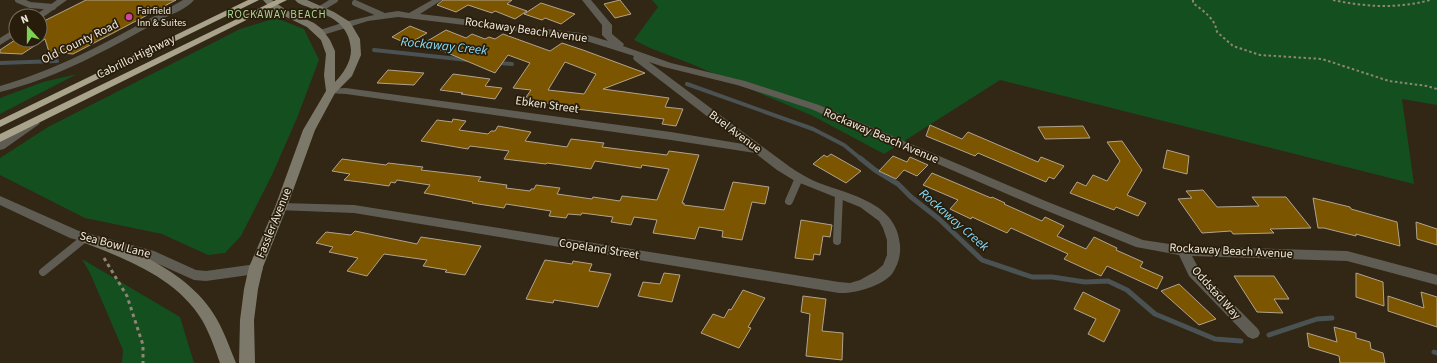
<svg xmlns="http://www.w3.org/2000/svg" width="1437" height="363" viewBox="0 0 1437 363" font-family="'Source Sans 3',sans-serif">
<rect width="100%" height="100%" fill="#322614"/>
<g fill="#144f20">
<path d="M652,0H1437V105L1402,99L1414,184L1000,80L884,154L813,116L689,63L650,48L634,40L658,7Z"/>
<path d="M276,18L304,29L319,60L297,118L272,175L241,236L225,253L208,255L162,234L85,218L0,175V158L48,127L240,29Z"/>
<path d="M77,74L0,114V98L43,82Z"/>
<path d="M82,259L180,317L194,363H122L123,350L90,273Z"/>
</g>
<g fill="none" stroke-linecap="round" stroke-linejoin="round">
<g stroke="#4a5253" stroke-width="4">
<path d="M374,50L468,60"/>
<path d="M0,63L57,61"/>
<path d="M497,63L512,64"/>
<path d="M687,84L813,129L844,145L861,159"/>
</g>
<g stroke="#4a5253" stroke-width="5">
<path d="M860,158L875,170L898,184L911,197L939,219L982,260L1032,277H1052L1085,282L1108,281L1127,290L1155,314L1215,339L1241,341"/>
<path d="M1269,335L1317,319L1332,318"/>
<path d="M1434,352L1437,353"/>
</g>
</g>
<g fill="#7b5500" stroke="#b1a38d" fill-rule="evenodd">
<path d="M86,0H176L73,54L49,52L45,39L22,54L0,53V50L15,40H40V23Z"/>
<path d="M443,0H512L507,4L527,11L515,19L495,11L492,13L468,5L456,12L437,5Z"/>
<path d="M620,0L631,14L615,18L604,4Z"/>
<path d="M541,3L575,14L561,24L545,18L542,20L524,14Z"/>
<path d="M410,26L427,33L408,44L392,37Z"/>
<path d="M446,30L466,38L472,34L485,39L489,37L495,39L503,34L550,51L562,43L583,50L645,73L603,89L669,98L665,107L683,109L676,126L662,124L664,119L576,109L577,107L524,100L531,90L513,88L530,63L508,55L495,73L424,43ZM565,62L596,74L584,94L548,90Z"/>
<path d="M388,70L424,73L414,85L377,83Z"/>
<path d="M453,74L490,79L485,86L502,88L495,99L461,94L463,93L440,90Z"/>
<path d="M453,119L466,121L459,130L488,134L491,131H495L498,126L531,132L525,141L567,147L571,139L604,143L602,147L667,155L669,151L699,155L682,203H684V205L724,210L733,182L769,187L765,204L752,202L742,240L722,237L723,231L699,227L695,239L653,233L657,220L634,217L631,225L611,222L613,217L582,213L581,215L568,214L566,218L549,216L551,211L506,204L504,208L472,203L473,202L424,193L430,185L397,180L395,183L391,182L389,186L368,183L344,180L350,174L332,171L342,159L386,165L388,163L423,167L421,170L481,177L478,181L507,185L506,188L530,191L531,189H534L536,185L560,188L557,194L592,199L593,197L620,201L622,196L657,200L669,169L642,165L641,168L595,161L591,169L547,163L546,164L504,159L509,151L470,146L468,149L421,141L437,120L452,122Z"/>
<path d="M930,125L962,139L968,132L1038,162L1041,157L1064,166L1054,179L1049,177L1046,182L978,153L975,156L926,136Z"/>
<path d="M1083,126L1090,138L1045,139L1038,127Z"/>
<path d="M1122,141L1142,170L1127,195L1146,203L1138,216L1116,207L1114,210L1070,193L1077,182L1086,186L1093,175L1107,181L1120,161L1107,142Z"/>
<path d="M1167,150L1189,156L1187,174L1163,168Z"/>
<path d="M831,154L861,171L846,183L813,164L824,155L827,157Z"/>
<path d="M893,156L907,162L910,157L928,165L917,176L904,170L896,179L879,171Z"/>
<path d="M932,173L991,198L992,197L1005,203L1004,204L1042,221L1045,217L1064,226L1057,236L1086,249L1094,237L1117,248L1116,250L1143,262L1140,267L1163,277L1157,289L1107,266L1101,276L1064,259L1068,254L1011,228L1007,233L972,217L971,219L950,209L958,200L923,185Z"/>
<path d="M1203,190L1217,207L1259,206L1252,197H1286L1311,228L1270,229L1274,233L1233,234L1231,231L1202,233L1178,199L1192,198L1186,191Z"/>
<path d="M1313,198L1350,207L1351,209L1397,222L1400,246L1356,234V236L1324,228H1318Z"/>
<path d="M801,220L832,225L830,237L823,236L820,255L814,254L813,260L795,258Z"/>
<path d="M1416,222L1437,229V245L1417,239Z"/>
<path d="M355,231L417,244L421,237L481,246L465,275L445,272L447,270L423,266L427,260L384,254L367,276L347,271L358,258L329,252L333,247L316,243L326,232L351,235Z"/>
<path d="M545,260L572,264L573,261L592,264L589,271L611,274L598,307L554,300L553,303L526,299Z"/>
<path d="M664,273L680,275L672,302L638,296L643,282L660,284Z"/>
<path d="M1356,273L1383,282L1384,306L1356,297Z"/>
<path d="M1234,276H1274L1289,299H1274L1283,313L1257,312Z"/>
<path d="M1179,284L1216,319L1199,325L1161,291Z"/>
<path d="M743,290L765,298L748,327L751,328L739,348L701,333L713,314L724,318L729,309L731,310Z"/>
<path d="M1083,292L1120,310L1104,342L1088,334L1096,319L1074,309Z"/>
<path d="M1421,292L1437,297V327L1388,311V296L1424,308Z"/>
<path d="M803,296L826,299L822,331L843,333L842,360L806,356L810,314L801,312Z"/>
<path d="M1334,327L1356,333V338L1370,342L1371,349L1383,353L1385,363H1340L1339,356L1309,347L1307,333L1337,342Z"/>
</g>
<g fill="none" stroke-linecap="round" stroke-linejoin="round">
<g stroke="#8e8575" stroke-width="2" stroke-dasharray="2.5 2.5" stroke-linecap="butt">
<path d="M1193,0V3C1203,11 1215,18 1217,32L1233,46L1260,55L1322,59L1389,81L1427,86L1437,89"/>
<path d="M1333,0C1366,7 1397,9 1430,0"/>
</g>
<path stroke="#8e8575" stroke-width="3" stroke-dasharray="3.5 3.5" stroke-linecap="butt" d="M104,258L127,296L143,345V363"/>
<g stroke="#5f5c53" stroke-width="6">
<path d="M18,0L30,5L53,7"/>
<path d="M355,3L382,15"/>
<path d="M320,9L335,0"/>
</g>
<g stroke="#5f5c53" stroke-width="8">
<path d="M789,201L799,178"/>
<path d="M837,241L839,195"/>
<path d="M43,272L85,238"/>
</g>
<g fill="#5f5c53" fill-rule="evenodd">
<path d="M57,0H67L42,18L40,19V16H34Z"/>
<path d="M183,0H194C187,9 171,14 161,20C109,49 57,78 0,92V86C66,67 124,33 183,0Z"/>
<path d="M432,0H442L420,14L581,33L608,41L602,35V25L582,0H591L612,25V34L624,44L623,46L671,63L745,81L819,105L1043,200L1143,240L1183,246L1347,251L1437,275V285L1347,261L1192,256L1199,269L1258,329L1260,333L1258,337L1253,339L1248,337L1189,276L1179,255L1136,247L1035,206L811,109L737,85L664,67L649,62L790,167C799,173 809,179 819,183C851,195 897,203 900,245C901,255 898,265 892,274C882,286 854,294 839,293L354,213L277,210L275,207L277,204L281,203L354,205L839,282L850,283L860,280L876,271L883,265L887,255V240L883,228L879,221L860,207L795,181L777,170L755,153L671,140L346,94L327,93L326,91L327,89L346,88L671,132L743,144L634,60L633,58L634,56L580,39L398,17L368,21L320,36L315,33L317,31L345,22L378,14L398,11L409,13Z"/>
<path d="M16,28V35L0,45V38Z"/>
<path d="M34,120L40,123L38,125L4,149L0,150V141L30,121Z"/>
<path d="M0,196L79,231L154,251L196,270L206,271L256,264L261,265L263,269L261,273L256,274L206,281L194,280L145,258L70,238L0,205Z"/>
</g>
<g fill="#7d796a" fill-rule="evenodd">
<path d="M263,0H272L286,10L314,23L322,29L330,40L335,51V82C343,74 351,62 351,50C349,22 330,17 308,7C303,5 298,4 295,0H307L334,12L350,22L360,39L361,55L352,76L335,93L315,130L287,207L263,267L258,289L254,320L255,363H239L240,320L244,289L249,267L275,207L303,130L326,91L324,75L326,54L321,40L307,27L280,14L271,9Z"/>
<path d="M85,233C130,247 187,272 213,313C223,328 229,346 236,363H220C215,349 210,334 202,320C176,277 125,259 80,241L79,238L80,235Z"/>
</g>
<g fill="#a9a38b" fill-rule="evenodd">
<path d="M248,0H259L0,127V120Z"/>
<path d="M276,0H287L0,142V134Z"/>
</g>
</g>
<circle fill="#d1479c" stroke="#281d0b" stroke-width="1.5" cx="129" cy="17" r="4"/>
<g text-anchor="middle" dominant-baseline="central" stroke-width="3.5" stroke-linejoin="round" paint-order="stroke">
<g font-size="10" fill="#f0e9dd" stroke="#281d0b" text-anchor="start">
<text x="137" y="11">Fairfield<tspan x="137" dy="12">Inn &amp; Suites</tspan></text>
</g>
<g font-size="11" letter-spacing="1" fill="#a8d695" stroke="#281d0b">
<text x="277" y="14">ROCKAWAY BEACH</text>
</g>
<g font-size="12" fill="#f0e9dd" stroke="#281d0b">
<text transform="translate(526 30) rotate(8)">Rockaway Beach Avenue</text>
<text transform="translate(80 42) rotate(-26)">Old County Road</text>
<text transform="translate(136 57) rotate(-26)">Cabrillo Highway</text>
<text transform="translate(547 105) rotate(8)">Ebken Street</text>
<text transform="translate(735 132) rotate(37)">Buel Avenue</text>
<text transform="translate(881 136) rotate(23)">Rockaway Beach Avenue</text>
<text transform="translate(274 223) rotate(-68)">Fassler Avenue</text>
<text transform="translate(115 245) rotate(15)">Sea Bowl Lane</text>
<text transform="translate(599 249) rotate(9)">Copeland Street</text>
<text transform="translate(1231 251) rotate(3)">Rockaway Beach Avenue</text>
<text transform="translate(1216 293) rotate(48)">Oddstad Way</text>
</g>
<g font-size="13" font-style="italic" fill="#87dcfb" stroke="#281d0b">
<text transform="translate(444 46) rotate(6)">Rockaway Creek</text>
<text transform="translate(954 220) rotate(41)">Rockaway Creek</text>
</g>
</g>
<g transform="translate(28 28) rotate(339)"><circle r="19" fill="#281d0b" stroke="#786f5f"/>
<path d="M0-3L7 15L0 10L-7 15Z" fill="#7dd154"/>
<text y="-6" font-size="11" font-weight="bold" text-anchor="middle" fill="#f0e9dd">N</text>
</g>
</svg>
